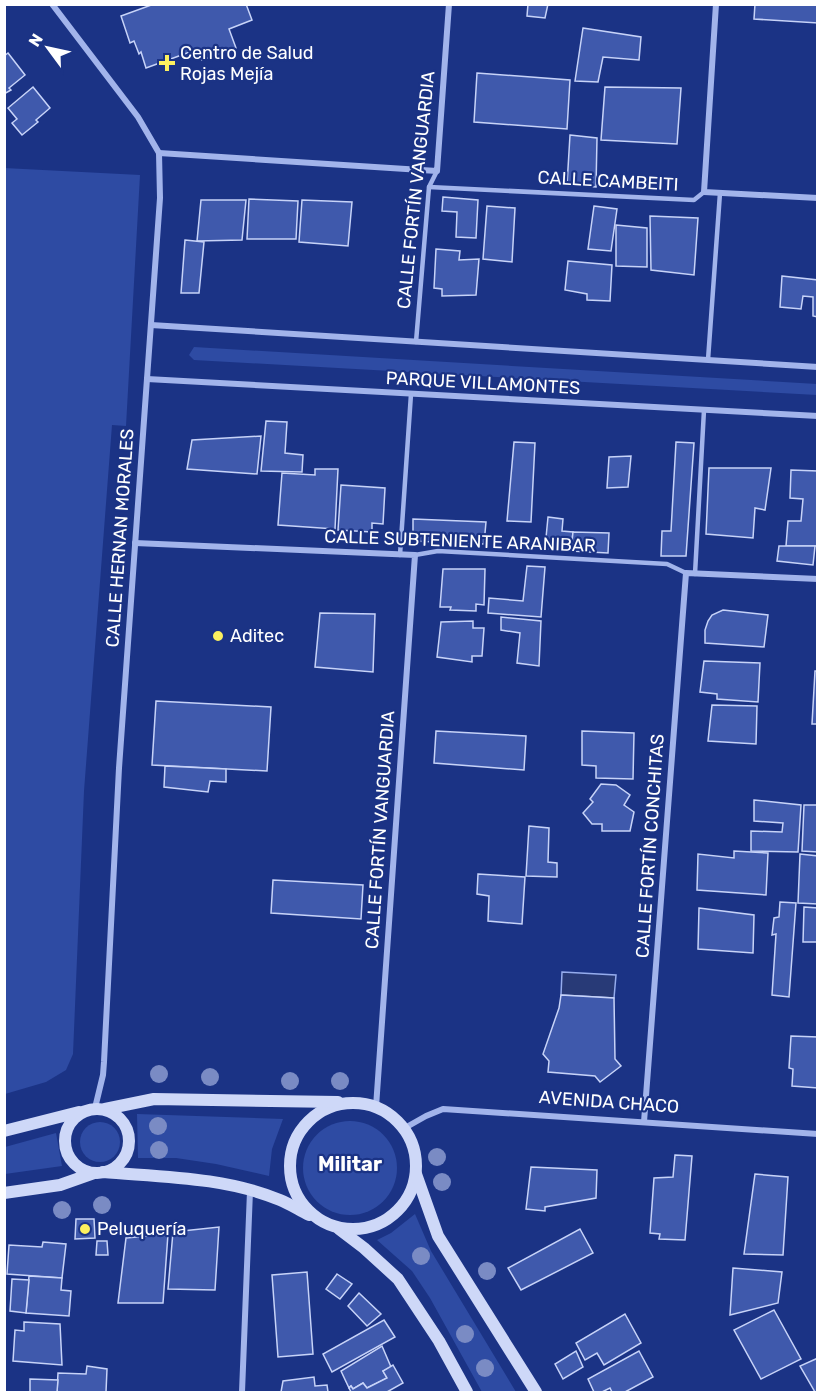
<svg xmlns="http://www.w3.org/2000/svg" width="822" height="1397" viewBox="0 0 822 1397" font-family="Rubik,sans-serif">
<rect width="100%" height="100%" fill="#1b3385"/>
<g fill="#2e4ba3">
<path d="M4,168L140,175L126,426L112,425L84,791L73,1054L66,1070L46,1082L5,1094Z"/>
<path d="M194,347L817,384V395L194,360L189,355Z"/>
<path d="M137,1114L283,1119L272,1149L269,1176L216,1164L176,1158H138Z"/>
<circle cx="350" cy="1168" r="47"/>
<circle cx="100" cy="1142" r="20"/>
<path d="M56,1133L62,1166L5,1174V1147Z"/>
<path d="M415,1214L431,1251L516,1392H482L430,1298L412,1271L377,1240L391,1233Z"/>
</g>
<path fill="#283a77" stroke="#95aced" stroke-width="1.5" d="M562,972L616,975L614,998L561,995Z"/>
<g fill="#3f59ac" stroke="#c7d3f8" stroke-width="1.5">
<path d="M154,4H246L252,20L229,29L236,48L202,60L198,49L146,68L141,52L139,54L134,41L130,43L121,16Z"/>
<path d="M528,4H548L545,18L527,16Z"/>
<path d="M755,4H818V23L754,19Z"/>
<path d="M583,28L641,37L639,60L603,57L598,82L575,81Z"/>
<path d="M8,53L25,75L9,88L11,90L4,94V56Z"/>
<path d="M477,73L570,80L567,129L474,122Z"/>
<path d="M33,87L50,108L36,120L38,122L22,135L12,123L17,119L8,108Z"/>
<path d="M605,87L681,88L677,144L601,140Z"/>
<path d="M570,135L597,138L596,187L567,185Z"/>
<path d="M443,197L478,200L476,238L456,237L457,212L442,211Z"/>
<path d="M249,199L298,201L296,239H247Z"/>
<path d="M201,200H246L242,240L197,241Z"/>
<path d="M302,200L352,202L348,246L299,242Z"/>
<path d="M487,206L515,208L512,262L483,259Z"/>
<path d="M594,206L617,209L611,251L588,249Z"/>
<path d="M650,216L698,218L694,275L651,270Z"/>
<path d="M616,225L647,228V267L616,266Z"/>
<path d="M185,240L204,242L199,293H181Z"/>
<path d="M436,249L460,251L459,260L479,259L476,295L442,296V289L434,288Z"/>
<path d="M568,261L612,265L610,301L587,300V294L565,290Z"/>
<path d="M782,276L818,280V317L813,316V297L803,296L801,309L780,307Z"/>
<path d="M266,421L287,422L285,453L303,455L302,472L261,471Z"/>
<path d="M261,436L257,474L187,469L192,440Z"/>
<path d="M514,442L535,443L531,522L507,521Z"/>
<path d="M676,442L694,443L686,556H661L662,531H671Z"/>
<path d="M631,456L628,487L607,488L609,457Z"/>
<path d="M709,468H771L765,510L755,508L753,538L706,534Z"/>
<path d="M315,469H338L335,529L278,525L282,473L315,475Z"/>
<path d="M791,470L818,471V546H786L788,521H801L803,499L790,498Z"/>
<path d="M341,485L385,488L383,524L372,523V532L338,530Z"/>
<path d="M548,517L563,519L562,531L573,532L571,551L545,548Z"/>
<path d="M413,519L486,522L484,544L413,541Z"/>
<path d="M573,532L609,533L608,553L571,551Z"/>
<path d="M779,546H815L813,565L777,561Z"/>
<path d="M527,566L545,567L541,617L488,613L489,598L523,601Z"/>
<path d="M443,569H485L484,605L476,604V611L450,610L451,607H440Z"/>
<path d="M723,610L768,615L764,647L705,643V630L708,621L712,615Z"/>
<path d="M320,613L375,614L373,672L315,667Z"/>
<path d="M501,617L541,621L539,666L517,663L520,633L501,630Z"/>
<path d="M473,621V628H484L482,656H472V662L437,657L441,622Z"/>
<path d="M704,661L760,663L758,702L717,699V694L700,692Z"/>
<path d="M815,671H818V724H812Z"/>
<path d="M156,701L271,707L267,771L152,765Z"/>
<path d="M712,705L757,706L756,744L708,741Z"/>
<path d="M436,731L526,736L524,770L434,763Z"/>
<path d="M582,731L634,733L633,779L596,778V766L582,765Z"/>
<path d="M165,766L226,769V782L210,781L208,792L164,787Z"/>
<path d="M601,784L616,785L630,795L624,805L634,812L630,831H602V824H592L583,813L593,802L590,799Z"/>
<path d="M754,800L801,805L798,852L751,851V831L782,832L783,823L754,821Z"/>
<path d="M804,805H818V852L802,851Z"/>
<path d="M529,826L549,828L548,862L557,863V877L526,876Z"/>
<path d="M734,851L768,853L766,895L697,890L698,854L734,858Z"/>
<path d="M800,854L818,856V904L798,903Z"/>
<path d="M478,874L525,877L522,924L488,921L489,896L477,894Z"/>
<path d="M273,880L363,885L361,919L271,913Z"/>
<path d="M780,902L796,903L789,997L772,995L776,934L772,935L774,918L779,917Z"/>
<path d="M804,907L818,908V942H803Z"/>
<path d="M699,908L754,915L753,953L698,949Z"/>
<path d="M561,995L614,998L615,1059L621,1066L600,1082L595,1076L548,1072L549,1061L543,1054L559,1008Z"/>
<path d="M791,1036L818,1037V1088L792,1086L793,1069L789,1068Z"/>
<path d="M675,1155L692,1156L685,1240L659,1239L660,1234L650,1233L654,1178L673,1177Z"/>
<path d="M531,1167L597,1170L596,1198L545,1207V1211L526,1209Z"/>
<path d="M755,1174L788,1177L783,1255L744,1254Z"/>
<path d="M76,1219H94L95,1238L75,1239Z"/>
<path d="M219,1227L215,1290L168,1289L173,1232Z"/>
<path d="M580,1229L593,1253L521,1290L508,1268Z"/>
<path d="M168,1234L163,1303H118L126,1238Z"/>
<path d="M97,1241H107L108,1255H96Z"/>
<path d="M43,1242L66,1244L62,1278L7,1274L9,1245L42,1247Z"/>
<path d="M733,1268L782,1272L778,1303L730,1315Z"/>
<path d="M307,1272L313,1354L278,1357L272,1275Z"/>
<path d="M337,1274L352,1284L340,1299L326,1289Z"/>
<path d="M29,1276L62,1278L61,1290L71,1291L69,1316L26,1313Z"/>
<path d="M12,1279L29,1280L26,1313L10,1311Z"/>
<path d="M359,1293L381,1314L367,1326L348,1306Z"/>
<path d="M774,1310L801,1359L761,1379L734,1330Z"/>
<path d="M625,1314L641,1343L604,1365L597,1353L585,1360L576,1343Z"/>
<path d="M384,1320L395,1337L332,1372L323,1354Z"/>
<path d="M24,1322L60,1324L62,1365L13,1361L15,1330L24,1331Z"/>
<path d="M382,1346L391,1367L383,1371L387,1378L367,1388L363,1383L353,1389L351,1386L349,1388L341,1371Z"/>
<path d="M576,1351L583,1367L563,1379L555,1364Z"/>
<path d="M639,1351L653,1377L625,1392H612L610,1388L602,1392H594L588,1379Z"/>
<path d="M818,1358V1392H815L800,1366Z"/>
<path d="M393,1365L403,1383L387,1392H351L349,1388L351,1386L353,1389L363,1383L367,1388L387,1378L383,1371Z"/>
<path d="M87,1366L107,1369L106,1392H57L58,1373L86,1374Z"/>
<path d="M314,1377L315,1386L327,1385L328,1392H281L283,1381Z"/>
<path d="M30,1379L58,1380L57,1392H30Z"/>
</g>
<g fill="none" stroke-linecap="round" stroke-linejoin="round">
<g stroke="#a2b4eb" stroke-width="4.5">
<path d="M429,187L694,200L704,192"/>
<path d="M416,342L429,187L437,171"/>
<path d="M708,360L720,193"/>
<path d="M400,555L411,394"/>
<path d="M415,555L438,551L667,564L686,573"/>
<path d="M695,574L704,410"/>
</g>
<g stroke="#a2b4eb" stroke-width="6">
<path d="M52,4L138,117L159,153L160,198L119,768L104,1062L103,1075L95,1108"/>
<path d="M716,4L704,192L818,198"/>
<path d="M159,153L437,171L449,4"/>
<path d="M151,325L818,367"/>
<path d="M147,379L818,416"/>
<path d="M135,543L415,555L376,1107"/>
<path d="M644,1122L686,573L818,579"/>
<path d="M403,1129L426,1116L443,1109L818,1134"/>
<path d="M242,1392L250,1191"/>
</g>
<g stroke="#ced8f8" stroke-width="12">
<circle cx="353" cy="1166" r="63"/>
<circle cx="97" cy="1141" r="32"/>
<path d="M105,1109L154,1099L338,1102"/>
<path d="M4,1131L79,1112"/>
<path d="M103,1172C162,1177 225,1177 280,1200C290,1204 299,1210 309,1215"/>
<path d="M416,1174L438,1236L536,1392"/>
<path d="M4,1193L60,1185L94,1173"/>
<path d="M339,1229L364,1248L398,1279L439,1341L467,1392"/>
</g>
</g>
<g fill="#7a8bc4">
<circle cx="159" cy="1074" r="9"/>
<circle cx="210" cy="1077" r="9"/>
<circle cx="290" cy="1081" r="9"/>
<circle cx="340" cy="1081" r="9"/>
<circle cx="158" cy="1126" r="9"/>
<circle cx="159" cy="1150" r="9"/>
<circle cx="437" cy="1157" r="9"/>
<circle cx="442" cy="1182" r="9"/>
<circle cx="102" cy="1205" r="9"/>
<circle cx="62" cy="1210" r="9"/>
<circle cx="421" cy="1256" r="9"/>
<circle cx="487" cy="1271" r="9"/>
<circle cx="465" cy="1334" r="9"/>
<circle cx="485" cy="1368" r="9"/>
</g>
<g fill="#fcf05f" stroke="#1b3385" stroke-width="2">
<path d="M164 54h6v6h6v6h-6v6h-6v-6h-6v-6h6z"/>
<circle cx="218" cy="636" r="6"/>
<circle cx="85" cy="1229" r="6"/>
</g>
<g text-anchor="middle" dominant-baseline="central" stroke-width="4.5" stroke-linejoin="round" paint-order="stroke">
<g font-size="18" fill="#fff" stroke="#1b3385" text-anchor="start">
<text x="180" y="53">Centro de Salud<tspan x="180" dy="21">Rojas Mejía</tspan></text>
<text x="230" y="636">Aditec</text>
<text x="97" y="1229">Peluquería</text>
</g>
<g font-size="18" fill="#fff" stroke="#1b3385">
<text transform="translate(608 181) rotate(3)">CALLE CAMBEITI</text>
<text transform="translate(416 190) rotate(-84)">CALLE FORTÍN VANGUARDIA</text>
<text transform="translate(483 383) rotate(3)">PARQUE VILLAMONTES</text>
<text transform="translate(120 538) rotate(-86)">CALLE HERNAN MORALES</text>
<text transform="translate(460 541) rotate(2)">CALLE SUBTENIENTE ARANIBAR</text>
<text transform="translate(380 830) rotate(-86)">CALLE FORTÍN VANGUARDIA</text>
<text transform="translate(650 846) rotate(-86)">CALLE FORTÍN CONCHITAS</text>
<text transform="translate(609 1102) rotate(4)">AVENIDA CHACO</text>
</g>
<g font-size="20" font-weight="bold" fill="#fff" stroke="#1b3385">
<text x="350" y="1164">Militar</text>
</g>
</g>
<rect width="822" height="1397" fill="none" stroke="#ffffff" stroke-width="12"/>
<g transform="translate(48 48) rotate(303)" stroke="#1b3385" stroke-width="4.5" paint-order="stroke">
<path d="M0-4.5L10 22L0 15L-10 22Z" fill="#ffffff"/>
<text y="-9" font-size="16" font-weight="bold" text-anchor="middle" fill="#ffffff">N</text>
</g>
</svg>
